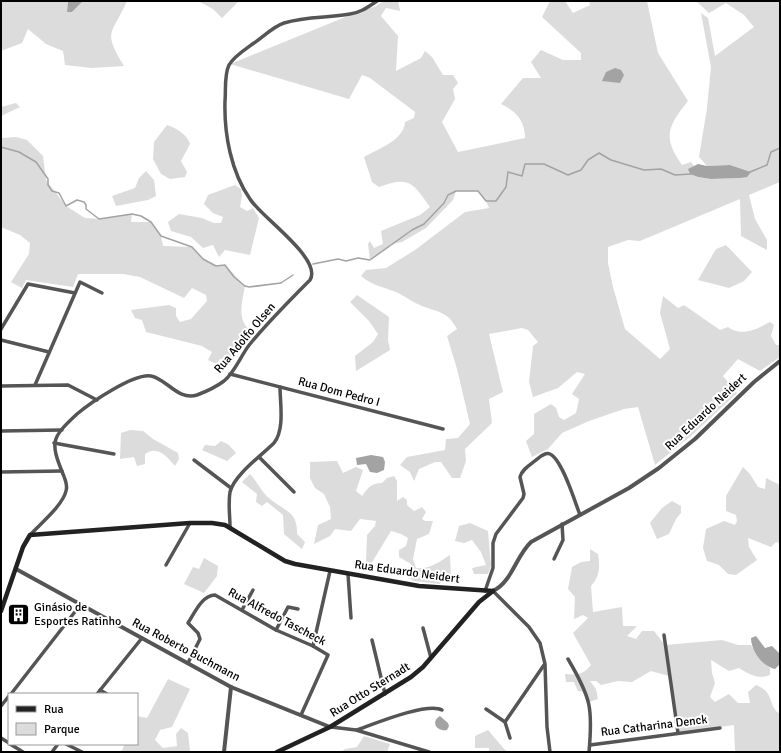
<svg xmlns="http://www.w3.org/2000/svg" width="781" height="753" viewBox="0 0 781 753" font-family="Signika,sans-serif">
<rect width="100%" height="100%" fill="#fff"/>
<g fill="#dcdcdc">
<path d="M1,1H68L67,12H72L83,1H127C112,35 102,30 124,66L92,68L65,65L63,51L46,44L28,29L22,43L1,51Z"/>
<path d="M198,1H239L222,18L213,9Z"/>
<path d="M384,1H398L400,11L386,8L381,16L398,36L396,71L421,58L425,51L432,57L443,75H453L458,83L453,89L455,99L442,122L458,152L525,138C525,121 516,111 501,104L523,78H541L531,62L541,50L563,60H581V53L542,17L550,1H565L573,13L590,5L589,1H647L658,53L688,101C668,126 662,137 682,165L691,162L694,166L689,169L690,174L698,177L711,179L740,178L751,172L730,165L707,166L699,157L707,108L711,67L701,13L708,18L715,56L754,27L744,15L726,3L709,13L696,1H780V182L749,195L755,219L767,240V250L741,236L740,199L640,241L628,240L608,247V263L613,287L625,329L660,359L670,349L660,313L663,296L678,308L684,305L720,330L728,327C741,337 757,329 770,322L774,325L771,336L776,345H780V357L760,371L738,359L723,376L737,393L691,436L655,465L638,407L624,409L589,421L562,433L548,449L532,457L526,441L534,434V414L551,404L556,408L559,417L564,420L576,413L579,399L572,394L585,374L577,372L558,388L533,397L529,382L533,346L538,342L528,330L522,328L489,334L503,392L489,399L492,423L465,449L466,461L460,478H452L441,462H435L419,469L414,481L410,472L400,465L407,457L445,450L446,439L458,438L470,424L457,369L447,336L457,329C447,311 440,313 422,306C414,303 406,297 398,293C385,287 372,286 361,276L366,270L386,268L415,250L465,212L489,208L486,201L478,191H456L453,200L426,228L402,242L392,244L370,260L368,244L370,241L374,248L383,244L381,231L420,215L430,207C412,182 410,176 379,187L372,182L364,157C378,149 404,140 405,122L414,118L415,112L370,78L362,75L349,99L230,64L365,9L374,7Z"/>
<path d="M16,103L20,107L1,116V107Z"/>
<path d="M167,125C176,128 187,134 190,144L181,161L187,172L185,177L170,179L161,174L153,159L154,142Z"/>
<path d="M16,137L27,140L43,156L46,180L66,206L85,218L99,219L132,214L131,222H151L161,236L163,246L192,247L203,259L216,266L225,265L245,286C242,302 236,321 252,332L228,361L220,359L216,364L208,360L212,352L202,346L146,332L142,320L135,318L131,310L169,305L176,308V316L180,322L191,319L207,301L206,295L192,288L184,298L140,277L123,274H78L73,287L26,280L22,288L11,282L29,254L30,243L20,235L1,227V138Z"/>
<path d="M146,171L154,180L156,196L148,200L116,206L112,196L135,188L139,178Z"/>
<path d="M235,185L241,189L242,196L240,207L247,211L253,208L259,218L250,255L225,250L219,257L213,245L203,248L191,237L171,231L168,222L179,214L202,218L214,223H221L223,217L213,213L204,204L208,195Z"/>
<path d="M726,245L752,272L744,281L729,288L698,280L716,249Z"/>
<path d="M357,295L389,317L388,340L390,350L356,371L355,356L373,342L378,334L369,321L350,302Z"/>
<path d="M130,430L143,431L153,439L178,453L179,459L175,466C167,457 158,445 145,454V464L137,466L134,457L120,459L121,433Z"/>
<path d="M221,441L229,445L236,453L227,461L202,450L205,445L215,446Z"/>
<path d="M337,461L343,473L356,467L363,470L356,491L362,496C368,488 371,483 382,483L387,478L394,476L397,481V501L403,497L407,500V505L414,511L422,507L426,512L422,519L425,521H433L429,534L417,539L413,559L416,568C429,570 439,562 450,555L451,577L441,580L440,584L414,581L408,577L411,564L399,557V550L406,546L408,538L401,534L391,531L371,564H366L367,535L375,526L376,521L360,519L351,531L335,529L330,536L314,544L318,525L331,519L330,507L324,494L315,488L310,478V462Z"/>
<path d="M743,467L750,474L758,487L765,489L766,478L780,485V543L776,542L771,547L748,538L749,547L757,560L736,575L728,574L719,565L707,561L703,548L706,529L724,521L735,525L737,521L736,515L726,511V496Z"/>
<path d="M250,474C257,481 262,493 270,499C284,511 298,511 297,534L305,542L302,549L284,534L283,515L267,502L262,506L256,502L257,494L242,482Z"/>
<path d="M672,501L681,506V513L676,519L669,534L657,539L650,523L662,508Z"/>
<path d="M470,523L488,531L491,566L488,574H474L472,568L486,565L481,552L472,540L464,543L455,541L459,526Z"/>
<path d="M590,549L598,554C600,567 600,576 591,586L593,612L622,607L623,626H637L627,636L636,639L642,631H654L665,645L722,640L738,645H751L760,659L770,668V675C758,680 749,674 739,668L729,671L711,660L712,673L715,683L710,697L715,702L729,694L738,703H750L748,692L756,685C776,693 767,706 780,714V752H735L734,725L678,733L669,676L651,671L632,682L618,681L601,685L596,681H590L596,689L598,699L589,702L586,692L578,691L574,682H566L565,674C578,675 583,675 591,665L573,633L588,618L583,615L574,619L575,597L568,589L572,567L581,562L590,561Z"/>
<path d="M204,558L218,566L217,576L204,593L184,584L193,567L199,569Z"/>
<path d="M168,679L190,689L172,727L160,730L155,740L163,748L177,746L176,734L181,728L188,733L190,751L121,752L125,744H137V716L147,718Z"/>
<path d="M488,730L505,750L509,752H489V748H475V736Z"/>
<path d="M364,736L390,744L387,752H341L345,749L357,747Z"/>
</g>
<g fill="#a3a3a3">
<path d="M68,1H83L72,12H67Z"/>
<path d="M615,68L621,70L624,75L620,83L602,81L606,72Z"/>
<path d="M698,164L707,166L730,165L751,172L747,177L740,178L711,179L698,177L690,174L688,169Z"/>
<path d="M371,455L383,457L385,462L384,470L377,473L370,472L366,464L357,465L356,458Z"/>
<path d="M756,636L765,648L772,646L780,654V664L775,669C763,667 751,651 751,638Z"/>
<path d="M440,716L448,723L449,726L447,730C437,732 430,722 440,716Z"/>
</g>
<g fill="none" stroke-linecap="round" stroke-linejoin="round">
<g stroke="#a3a3a3" stroke-width="1.5">
<path d="M1,147L19,152L36,162L48,179V185L52,191L59,193L66,206L77,200L84,202L86,205V209L99,219L132,214L141,216L151,222L161,236L192,247L203,259L216,266L225,265L234,277L245,286L249,287L281,283L293,275"/>
<path d="M750,172L767,165L771,152L780,148"/>
<path d="M313,264L338,259L346,261L358,258L370,260L412,230L424,224L444,203L448,195L456,191H478L486,201H496L506,187L508,172L522,176L525,164H544L568,175L581,170L588,160L599,153L611,160L644,170L661,169L675,175L691,174"/>
</g>
<g stroke="#555" stroke-width="3.5">
<path d="M1,329L28,284L75,293"/>
<path d="M1,340L49,352"/>
<path d="M230,374L443,429"/>
<path d="M35,385L80,282L102,293"/>
<path d="M1,386L68,385L97,400"/>
<path d="M1,431L62,430"/>
<path d="M54,443L114,454"/>
<path d="M259,457L294,492"/>
<path d="M194,460L231,488"/>
<path d="M1,472L62,471"/>
<path d="M230,527C230,516 228,503 230,492C234,475 262,455 274,443C285,429 280,403 280,387"/>
<path d="M30,535C40,524 63,505 66,491C68,485 65,479 63,474C50,442 51,438 77,414C90,403 134,373 151,376C167,379 178,401 197,395C205,392 216,387 224,381C235,372 241,355 250,344C268,322 289,301 310,280C323,259 261,217 250,199C231,172 224,134 225,101C226,90 224,75 229,65C234,56 246,49 254,43C263,37 274,26 284,23C306,16 328,18 350,14C360,13 368,7 377,1"/>
<path d="M554,559L563,540L562,524"/>
<path d="M166,565L190,523"/>
<path d="M348,574L351,618"/>
<path d="M485,591L493,568V543L496,534L523,498L524,494L520,477C522,469 530,465 536,460C540,457 545,452 550,454C562,459 575,502 580,515"/>
<path d="M493,591L529,627L540,643L545,664L547,727L550,752"/>
<path d="M242,610L253,590"/>
<path d="M423,628L431,658"/>
<path d="M276,630L288,607L298,609"/>
<path d="M664,635L678,733"/>
<path d="M372,640L385,694"/>
<path d="M313,646L330,571"/>
<path d="M568,659C591,698 593,708 589,752"/>
<path d="M188,663L200,639L198,633L188,623C194,614 202,595 215,595L276,630L313,646L328,655L301,715"/>
<path d="M100,690L107,694"/>
<path d="M11,694L81,604"/>
<path d="M97,694L142,638"/>
<path d="M1,706L9,696"/>
<path d="M486,709L505,722L510,738"/>
<path d="M505,722L544,665"/>
<path d="M331,727L356,730L429,752"/>
<path d="M357,730C374,724 427,702 442,710"/>
<path d="M1,738L9,743"/>
<path d="M10,744L23,752"/>
<path d="M66,744L82,752"/>
<path d="M590,745L720,728"/>
<path d="M52,752L58,744"/>
</g>
<g stroke="#555" stroke-width="4">
<path d="M16,569L231,687L330,727"/>
<path d="M493,591C512,582 516,556 531,542L629,488L659,468L695,439L754,382L780,361"/>
<path d="M224,752L231,687"/>
</g>
<g stroke="#222" stroke-width="4.5">
<path d="M1,611L23,547L30,535L190,523H212L225,525L285,561L295,564L419,586L493,591"/>
<path d="M277,752L330,727L411,677L423,667L479,602L493,591"/>
</g>
</g>
<defs>
<symbol id="building-square" viewBox="-11 -11 22 22"><rect x="-9" y="-9" width="18" height="18" rx="4" fill="#000" stroke="#fff"/><path d="M-4-6H4V6H1V3H-1V6H-4ZM-2.5-4.3h1.7v1.8h-1.7ZM.8-4.3h1.7v1.8H.8ZM-2.5-1h1.7V.8h-1.7ZM.8-1h1.7V.8H.8Z" fill="#fff"/></symbol>
</defs>
<g fill-rule="evenodd">
<use href="#building-square" x="6" y="602" width="25" height="25"/>
</g>
<g text-anchor="middle" dominant-baseline="central" stroke-width="4" stroke-linejoin="round" paint-order="stroke">
<g font-size="12" fill="#000" stroke="#fff">
<text transform="translate(245 338) rotate(-50)">Rua Adolfo Olsen</text>
<text transform="translate(339 392) rotate(15)">Rua Dom Pedro I</text>
<text transform="translate(706 412) rotate(-43)">Rua Eduardo Neidert</text>
<text transform="translate(407 572) rotate(8)">Rua Eduardo Neidert</text>
<text transform="translate(277 617) rotate(28)">Rua Alfredo Tascheck</text>
<text transform="translate(186 650) rotate(28)">Rua Roberto Buchmann</text>
<text transform="translate(370 690) rotate(-32)">Rua Otto Sternadt</text>
<text transform="translate(654 726) rotate(-7)">Rua Catharina Denck</text>
</g>
<g font-size="12" fill="#000" stroke="#fff" text-anchor="start">
<text x="34" y="607">Ginásio de<tspan x="34" dy="14">Esportes Ratinho</tspan></text>
</g>
</g>
<rect width="781" height="753" fill="none" stroke="#000000" stroke-width="4"/>
<rect x="8" y="693" width="130" height="52" fill="#ffffff" stroke="#999999"/>
<rect x="16" y="706" width="20" height="6" fill="#222222" stroke="#999999"/>
<text x="44" y="713" font-size="12" fill="#000000">Rua</text>
<rect x="16" y="723" width="20" height="12" fill="#dcdcdc" stroke="#999999"/>
<text x="44" y="733" font-size="12" fill="#000000">Parque</text>
</svg>
